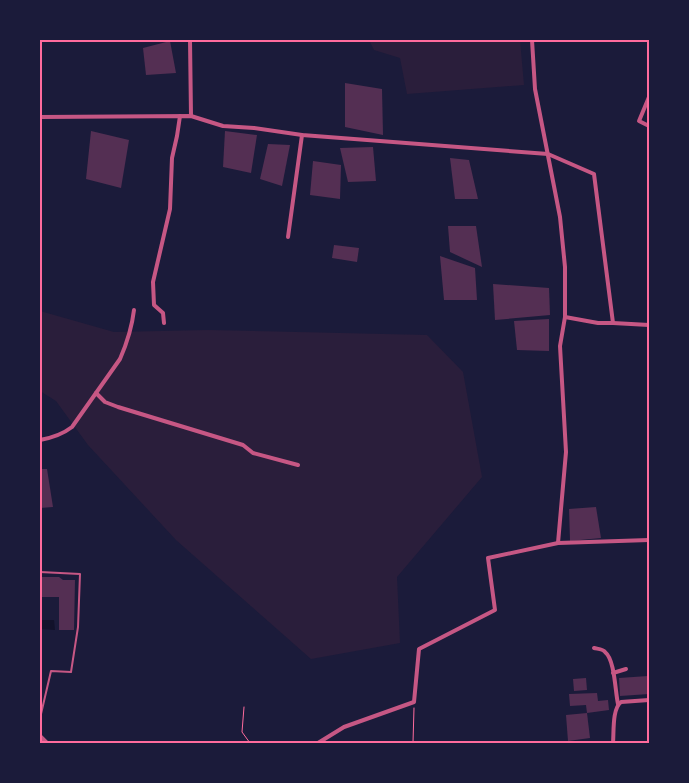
<svg xmlns="http://www.w3.org/2000/svg" width="689" height="783" viewBox="0 0 689 783" font-family="Arial,sans-serif">
<rect width="100%" height="100%" fill="#1b1b3a"/>
<g fill="#2a1e3b">
<path d="M369,40H520L524,85L407,94L400,58L374,50Z"/>
<path d="M40,311L114,332L208,330L427,335L463,372L482,477L397,577L400,643L311,659L176,540L88,445L56,401L40,391Z"/>
</g>
<path fill="#12122b" d="M40,620H54L55,630L40,629Z"/>
<g fill="#542f53">
<path d="M170,41L176,73L146,75L143,48Z"/>
<path d="M345,83L382,89L383,135L345,127Z"/>
<path d="M91,131L129,140L121,188L86,179Z"/>
<path d="M225,131L257,135L251,173L223,167Z"/>
<path d="M268,144L290,145L282,186L260,179Z"/>
<path d="M373,147L376,181L348,182L340,148Z"/>
<path d="M450,158L469,160L478,199H455Z"/>
<path d="M313,161L341,165L340,199L310,195Z"/>
<path d="M448,226H476L482,267L450,252Z"/>
<path d="M334,245L359,248L357,262L332,258Z"/>
<path d="M440,256L475,268L477,300H444Z"/>
<path d="M493,284L549,288L550,315L495,320Z"/>
<path d="M549,319V351L517,350L514,321Z"/>
<path d="M40,469H47L53,507L40,508Z"/>
<path d="M596,507L601,538L570,541L569,509Z"/>
<path d="M40,577H59L63,580H75L74,630H59V597H40Z"/>
<path d="M648,676L649,694L620,696L619,678Z"/>
<path d="M586,678L587,690L574,691L573,679Z"/>
<path d="M597,693L598,701L608,700L609,710L587,713L586,705L570,706L569,694Z"/>
<path d="M587,713L590,738L568,741L566,715Z"/>
</g>
<g fill="none" stroke-linecap="round" stroke-linejoin="round">
<g stroke="#ff6b9d" stroke-width="1">
<path d="M244,707L242,732L250,743"/>
<path d="M413,743L414,708"/>
</g>
<path stroke="#c65784" stroke-width="2" d="M40,572L80,574L78,627L71,672L51,671L41,714L40,715"/>
<g stroke="#c65784" stroke-width="4">
<path d="M190,40L191,116"/>
<path d="M532,40L535,89L560,217L565,267V317L560,346L566,452L558,543"/>
<path d="M649,97L639,121L649,126"/>
<path d="M40,117L191,116L223,126L254,128L302,135L548,154L594,174L613,323"/>
<path d="M288,237L302,135"/>
<path d="M565,317L598,323H613L649,325"/>
<path d="M164,323L163,313L154,305L153,282L170,209L172,158L177,136L180,116"/>
<path d="M96,393L105,402L118,407L243,445L253,453L298,465"/>
<path d="M40,440C51,438 63,434 72,427L120,359C127,343 132,327 134,310"/>
<path d="M594,648C598,649 603,649 605,652C615,660 615,691 618,704"/>
<path d="M613,673L626,669"/>
<path d="M40,736L47,743"/>
<path d="M318,743L344,727L414,702L419,649L495,610L488,558L558,543L649,540"/>
<path d="M613,743C614,732 612,709 621,702L649,700"/>
</g>
</g>
<rect width="689" height="783" fill="none" stroke="#1b1b3a" stroke-width="82"/>
<rect x="41" y="41" width="607" height="701" fill="none" stroke="#ff6b9d" stroke-width="2"/>
</svg>
